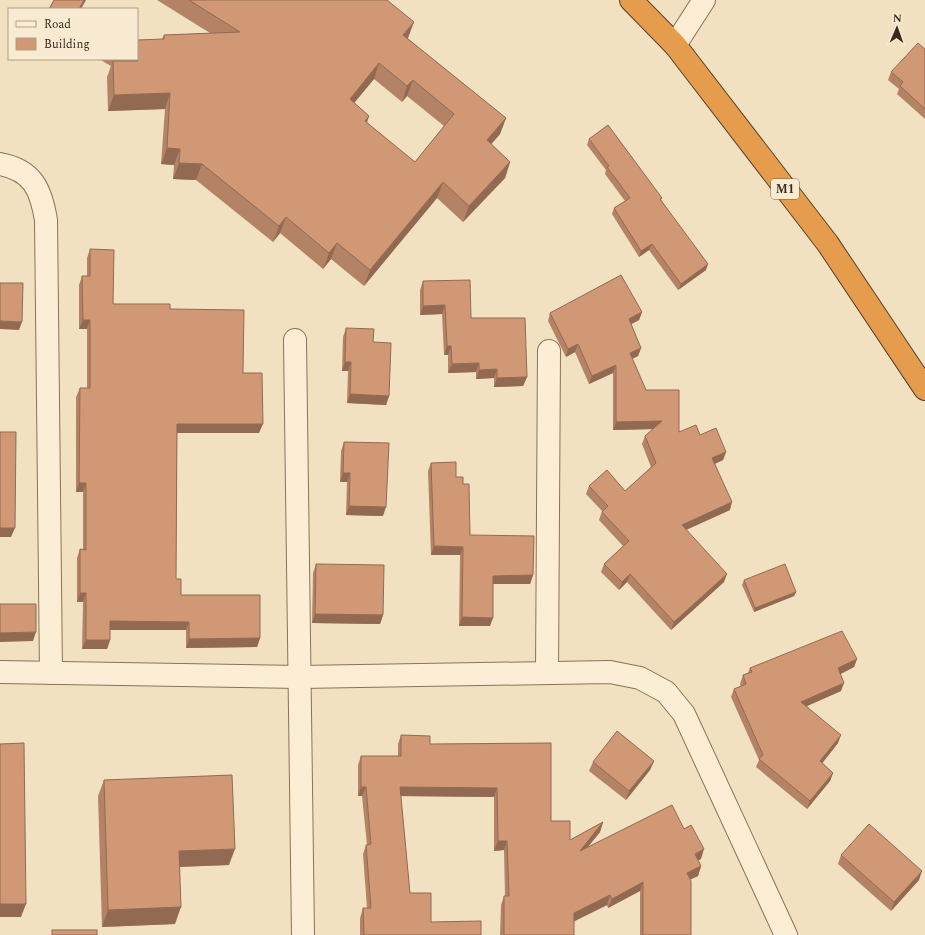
<svg xmlns="http://www.w3.org/2000/svg" width="925" height="935" viewBox="0 0 925 935" font-family="Spectral,serif">
<rect width="100%" height="100%" fill="#f1e1c1"/>
<g fill="none" stroke-linecap="round" stroke-linejoin="round">
<defs>
<g id="minor">
<path d="M675,45L704,0"/>
<path d="M0,164C33,170 41,190 46,220L51,673"/>
<path d="M295,340L303,935"/>
<path d="M0,672L300,677L610,672L640,678L666,692L684,714L786,935"/>
<path d="M547,673L549,351"/>
</g>
<path id="highway" d="M631,0L675,45L828,244L925,389"/>
</defs>
<use href="#minor" stroke="#8c7257" stroke-width="24"/>
<use href="#highway" stroke="#59402c" stroke-width="24"/>
<use href="#minor" stroke="#fbeed5" stroke-width="22"/>
<use href="#highway" stroke="#e59d4d" stroke-width="22"/>
</g>
<g fill="#b48365" fill-rule="evenodd">
<path d="M157,0H387L407,38L506,118L500,134L491,144L510,162L505,178L463,222L437,198L364,286L331,259L323,269L280,233L273,242L196,180L173,179L174,165L161,164L165,109L108,111L107,77L111,66L99,59H137L162,39L164,35L210,33ZM374,79L402,102L407,96L444,126L415,162L367,123L369,116L354,103Z"/>
<path d="M925,49V119L897,94L899,89L888,80L891,72Z"/>
<path d="M589,139L662,198L661,200L706,270L678,290L649,250L639,257L612,214L614,208L625,201L605,174L606,170L587,145Z"/>
<path d="M90,249L113,304L170,309L243,373L259,433H177L176,579L181,595L260,638L257,647L186,648V630H110V640L107,649H82L83,602H77V558L80,549H83V492H76V397L80,388H87V329H79V285L82,276H87V258Z"/>
<path d="M423,281L471,318L527,377L523,386L494,387V378L476,379V372L448,373V355H444L442,314L420,315V290Z"/>
<path d="M642,312L639,320L631,324L641,348L638,356L632,359L646,390L679,432L700,435L726,452L723,460L715,464L730,510L686,530L724,582L671,630L627,582L619,590L601,572L604,564L623,546L599,520L602,511L586,494L589,486L625,491L651,467L642,444L645,436L653,429L613,430V373L589,384L575,352L566,357L548,321L550,313Z"/>
<path d="M346,328L373,342L389,396L386,405L347,403L348,371H342L343,337Z"/>
<path d="M344,442L383,516L346,515L347,482H340L341,451Z"/>
<path d="M431,463L456,477L463,484L470,535L533,575L530,584H493L490,626H459L460,555H431L428,471Z"/>
<path d="M316,564L383,615L380,624L312,623L313,573Z"/>
<path d="M744,580L796,592L794,596L754,612L742,585Z"/>
<path d="M857,659L854,667L840,674L841,691L807,706L838,743L822,763L833,773L830,781L807,809L756,767L759,760L731,697L734,689L741,686L740,684L743,675L748,673L750,668Z"/>
<path d="M401,735L430,744L551,821L570,840L603,822L600,832L588,847L701,859L698,860L701,866L698,876L690,879L691,935H640V891L608,908L607,905L574,921V935H500L501,905L504,896H505L504,850L494,851V797L401,796L410,893L431,922L481,935H360V918L363,908H367L363,854L366,845H367L362,796H358V765L361,756H398V744Z"/>
<path d="M654,761L650,770L626,800L589,771L593,762Z"/>
<path d="M104,780L229,865L179,867L175,924L102,927L98,796Z"/>
<path d="M841,855L919,880L891,911L838,864Z"/>
</g>
<g fill="#926a52">
<path d="M84,0H86L81,9H79Z"/>
<path d="M414,22L408,38L397,51L403,35Z"/>
<path d="M379,63L374,79L344,115L350,99Z"/>
<path d="M413,80L407,96L402,102L407,86Z"/>
<path d="M170,93L165,109L108,111L114,95Z"/>
<path d="M369,116L363,132L365,121Z"/>
<path d="M506,118L500,134L481,156L487,140Z"/>
<path d="M167,148L180,149L174,165L161,164Z"/>
<path d="M510,162L505,178L463,222L469,206Z"/>
<path d="M179,163L202,164L196,180L173,179Z"/>
<path d="M443,182L437,198L364,286L370,270Z"/>
<path d="M286,217L280,233L273,242L279,226Z"/>
<path d="M337,243L331,259L323,269L329,253Z"/>
<path d="M652,244L649,250L639,257L641,251Z"/>
<path d="M708,264L706,270L678,290L681,284Z"/>
<path d="M445,305L442,314L420,315L423,306Z"/>
<path d="M642,312L639,320L626,327L629,319Z"/>
<path d="M83,320H90L87,329H79Z"/>
<path d="M0,321L22,322L19,330L0,329Z"/>
<path d="M578,344L575,352L566,357L568,349Z"/>
<path d="M447,346H451L448,355H444Z"/>
<path d="M641,348L638,356L627,361L630,353Z"/>
<path d="M345,362H351L348,371H342Z"/>
<path d="M479,363L476,372L448,373L452,364Z"/>
<path d="M616,365L613,373L589,384L592,376Z"/>
<path d="M497,369L494,378L476,379L479,370Z"/>
<path d="M527,377L523,386L494,387L497,378Z"/>
<path d="M350,394L389,396L386,405L347,403Z"/>
<path d="M662,421L659,429L613,430L616,422Z"/>
<path d="M177,424H263L259,433H174Z"/>
<path d="M726,452L723,460L709,466L712,458Z"/>
<path d="M343,473H350L347,482H340Z"/>
<path d="M79,483H86L83,492H76Z"/>
<path d="M732,502L730,510L679,533L682,525Z"/>
<path d="M349,506L386,507L383,516L346,515Z"/>
<path d="M0,528H15L11,537H0Z"/>
<path d="M434,546L463,547L460,555H431Z"/>
<path d="M630,574L627,582L619,590L622,582Z"/>
<path d="M727,574L724,582L671,630L674,622Z"/>
<path d="M533,575L530,584H490L493,576Z"/>
<path d="M796,592L794,596L754,612L755,608Z"/>
<path d="M80,593H86L83,602H77Z"/>
<path d="M315,614L383,615L380,624L312,623Z"/>
<path d="M462,617L493,618L490,626H459Z"/>
<path d="M110,621L189,622L186,630H107Z"/>
<path d="M36,632L33,641L0,642V633Z"/>
<path d="M260,638L257,647L186,648L189,639Z"/>
<path d="M86,640H110L107,649H82Z"/>
<path d="M857,659L854,667L835,677L838,668Z"/>
<path d="M844,683L841,691L798,710L801,702Z"/>
<path d="M841,735L838,743L817,770L820,761Z"/>
<path d="M654,761L650,770L626,800L629,791Z"/>
<path d="M833,773L830,781L807,809L810,801Z"/>
<path d="M361,787H366L362,796H358Z"/>
<path d="M400,787L497,788L494,797L397,796Z"/>
<path d="M603,822L600,832L577,860L580,851Z"/>
<path d="M498,841H507L504,850L494,851Z"/>
<path d="M235,849L229,865L173,867L179,851Z"/>
<path d="M704,849L701,859L692,863L695,854Z"/>
<path d="M701,866L698,876L683,883L687,873Z"/>
<path d="M922,871L919,880L891,911L894,902Z"/>
<path d="M643,882L640,891L608,908L612,899Z"/>
<path d="M610,895L607,905L571,923L574,913Z"/>
<path d="M0,904H26L21,917H0Z"/>
<path d="M181,907L175,924L102,927L108,910Z"/>
</g>
<g fill="#d19875" stroke="#926a52" fill-rule="evenodd">
<path d="M54,0H84L79,9H49Z"/>
<path d="M189,0H387L414,22L403,35L506,118L487,140L510,162L469,206L443,182L370,270L337,243L329,253L286,217L279,226L202,164L179,163L180,149L167,148L170,93L114,95L113,61H138L134,59H137V40L164,39V35L240,32ZM379,63L407,86L413,80L454,114L415,162L365,121L369,116L350,99Z"/>
<path d="M918,43L925,49V109L900,86L903,82L891,72Z"/>
<path d="M608,125L662,198L660,199L708,264L681,284L652,244L641,251L614,208L630,198L607,167L609,166L589,139Z"/>
<path d="M90,249L114,250L113,304H170V309L244,310L243,373H262L263,424H177L176,579H181V595H260V638L189,639V622L110,621V640H86V593H80V549L86,550V483H79L80,388H90V320H83L82,276H90Z"/>
<path d="M621,275L642,312L629,319L641,348L630,353L646,390H679V432L696,425L700,435L716,428L726,452L712,458L732,502L682,525L727,574L674,622L630,574L622,582L604,564L629,541L602,512L608,506L589,486L607,470L625,491L656,463L645,436L662,421L616,422V365L592,376L578,344L568,349L550,313Z"/>
<path d="M470,280L471,318H525L527,377L497,378V369L479,370V363L452,364L451,346H447L445,305L423,306V281Z"/>
<path d="M0,283H23L22,322L0,321Z"/>
<path d="M346,328L374,329L373,342L391,343L389,396L350,394L351,362H345Z"/>
<path d="M0,432H16L15,528H0Z"/>
<path d="M344,442L389,443L386,507L349,506L350,473H343Z"/>
<path d="M456,462V477H463V484H469L470,535L534,536L533,575L493,576V618L462,617L463,547L434,546L431,463Z"/>
<path d="M316,564L384,565L383,615L315,614Z"/>
<path d="M785,564L796,592L755,608L744,580Z"/>
<path d="M0,604H36V632L0,633Z"/>
<path d="M842,631L857,659L838,668L844,683L801,702L841,735L820,761L833,773L810,801L759,759L763,755L734,689L746,684L743,675L752,672L750,668Z"/>
<path d="M617,731L654,761L629,791L593,762Z"/>
<path d="M401,735L430,736V744L551,743V821H570V840L603,822L580,851L672,805L684,829L691,825L704,849L695,854L701,866L687,873L691,881V935H643V882L612,899L610,895L574,913V935H504V896H509L507,841H498L497,788L400,787L410,893H431V922L481,921V935H364L363,908H371L366,845L371,844L366,787H361V756H401Z"/>
<path d="M24,743L26,904H0V744Z"/>
<path d="M232,775L235,849L179,851L181,907L108,910L104,780Z"/>
<path d="M869,824L922,871L894,902L841,855Z"/>
<rect x="52" y="930" width="45" height="5"/>
</g>
<g text-anchor="middle" dominant-baseline="central" stroke-width="3" stroke-linejoin="round" paint-order="stroke">
<rect fill="#f8ebd1" stroke="#736453" stroke-width="1" x="771" y="179" width="28" height="20" rx="3"/>
<g font-size="12" font-weight="bold" fill="#3a2a1d">
<text x="785" y="189">M1</text>
</g>
</g>
<rect x="8" y="8" width="130" height="52" fill="#f8ebd1" stroke="#ac9e89"/>
<rect x="16" y="21" width="20" height="6" fill="#fbeed5" stroke="#ac9e89"/>
<text x="44" y="28" font-size="12" fill="#3a2a1d">Road</text>
<rect x="16" y="38" width="20" height="12" fill="#d19875" stroke="#ac9e89"/>
<text x="44" y="48" font-size="12" fill="#3a2a1d">Building</text>
<g transform="translate(897 28) rotate(2)" stroke="#f8ebd1" stroke-width="3" paint-order="stroke">
<path d="M0-3L7 15L0 10L-7 15Z" fill="#3a2a1d"/>
<text y="-6" font-size="11" font-weight="bold" text-anchor="middle" fill="#3a2a1d">N</text>
</g>
</svg>
